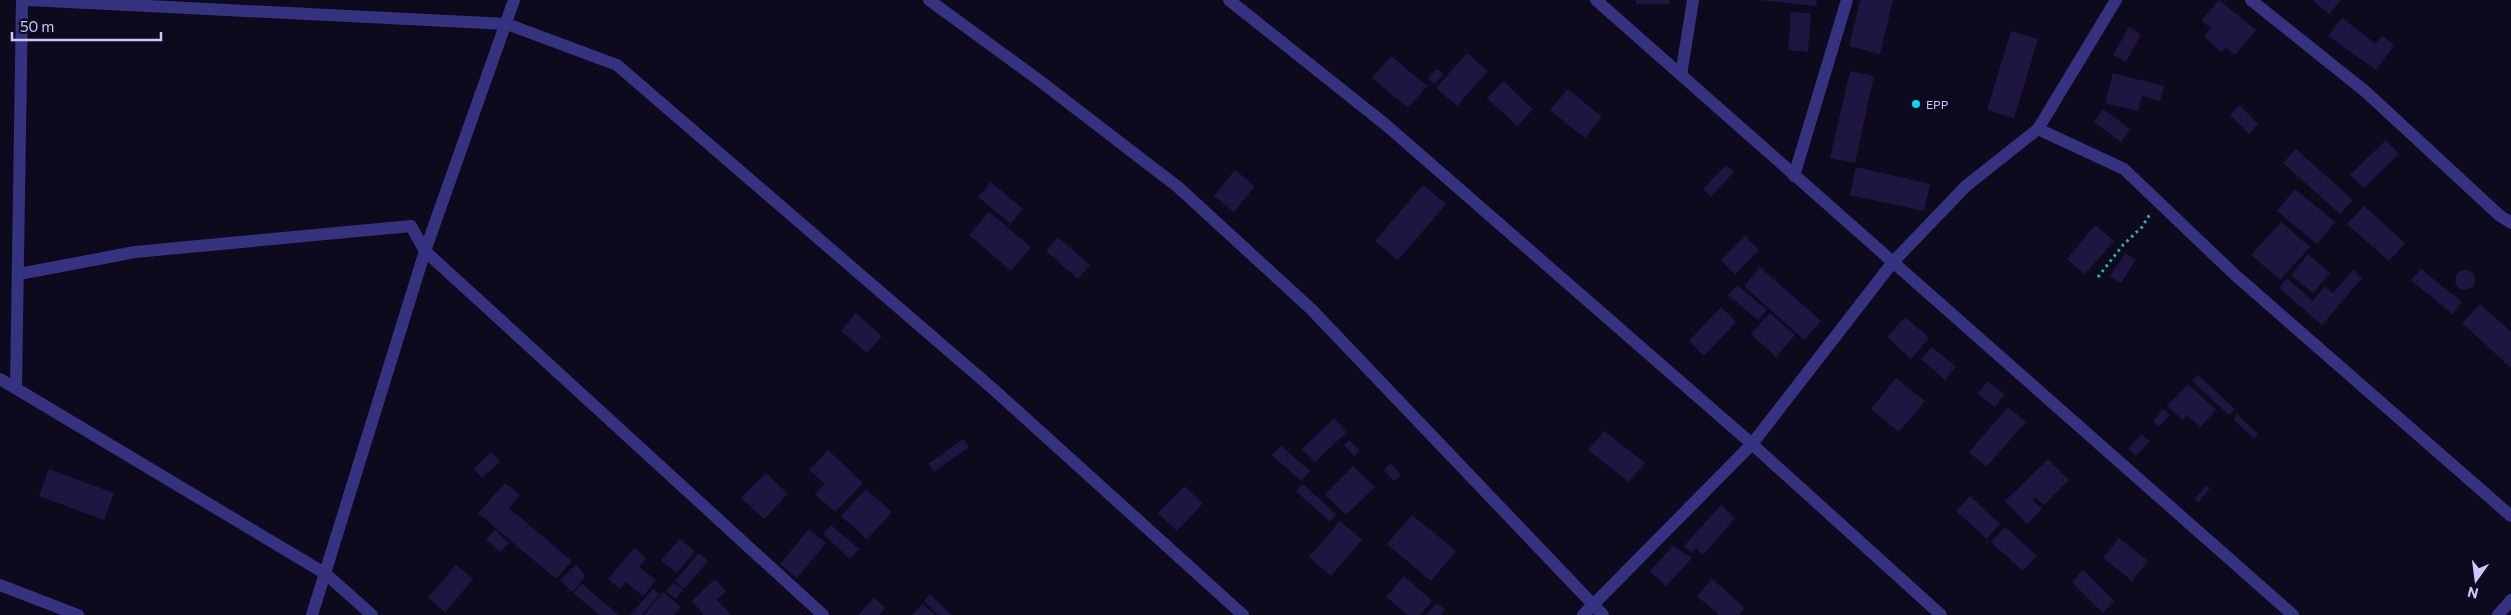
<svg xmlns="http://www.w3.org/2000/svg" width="2511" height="615" viewBox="0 0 2511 615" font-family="Commissioner,sans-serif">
<rect width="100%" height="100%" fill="#0e0a1e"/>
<g fill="#1e1540">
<path d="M1636,0H1669L1670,4H1636Z"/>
<path d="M1759,0H1817L1816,6Z"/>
<path d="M1860,0H1893L1880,54L1849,46Z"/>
<path d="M2219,0L2256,30L2235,55L2226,47L2222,52L2204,37L2211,28L2201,21Z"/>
<path d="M2312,0H2341L2329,14Z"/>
<path d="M1791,12L1811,13L1808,52L1788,50Z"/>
<path d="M2342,18L2376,44L2382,36L2394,45L2376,70L2328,36Z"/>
<path d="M2129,27L2141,34L2126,62L2113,55Z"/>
<path d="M2011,31L2038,39L2014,118L1987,110Z"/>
<path d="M1467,53L1488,71L1457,106L1436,88Z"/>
<path d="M1391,56L1427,86L1408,108L1372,78Z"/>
<path d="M1437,69L1444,75L1434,84L1428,78Z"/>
<path d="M1850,71L1874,76L1855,163L1830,158Z"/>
<path d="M2113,73L2164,86L2160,101L2142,96L2138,111L2105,103Z"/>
<path d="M1503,81L1533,109L1517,126L1487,98Z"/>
<path d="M1568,89L1602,117L1585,138L1550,110Z"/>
<path d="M2239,105L2258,124L2249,134L2230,115Z"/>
<path d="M2103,109L2130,129L2121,142L2094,122Z"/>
<path d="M2386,140L2399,154L2364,188L2350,175Z"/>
<path d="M2296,149L2353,200L2340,214L2283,163Z"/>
<path d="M1726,165L1734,172L1711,197L1703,189Z"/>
<path d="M1856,167L1930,184L1924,211L1850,195Z"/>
<path d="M1235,170L1255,186L1234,212L1214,196Z"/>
<path d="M991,182L1023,209L1011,224L978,197Z"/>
<path d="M1423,185L1446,204L1398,260L1375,241Z"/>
<path d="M2295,189L2335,222L2317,244L2277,211Z"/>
<path d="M2364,206L2405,243L2389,261L2347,224Z"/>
<path d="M989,212L1031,247L1011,271L969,235Z"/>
<path d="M2281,222L2310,247L2280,280L2251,255Z"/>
<path d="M2095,225L2114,241L2085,274L2067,259Z"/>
<path d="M1745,236L1759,250L1735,275L1721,260Z"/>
<path d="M1058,237L1090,265L1078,279L1046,251Z"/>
<path d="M2125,253L2136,260L2121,283L2110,276Z"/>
<path d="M2308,254L2330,273L2313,293L2291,275Z"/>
<path d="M1760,267L1821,321L1804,340L1744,286Z"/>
<path d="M2421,269L2462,302L2452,314L2411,280Z"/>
<path d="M2353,270L2362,278L2322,325L2279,288L2287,278L2313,301L2325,286L2333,293Z"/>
<circle cx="2465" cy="280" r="10"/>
<path d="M1737,285L1767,310L1758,320L1728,295Z"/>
<path d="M2480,304L2511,332V368L2462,323Z"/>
<path d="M1721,307L1736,322L1704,356L1689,341Z"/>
<path d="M856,313L882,336L867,353L841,331Z"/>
<path d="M1770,313L1795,335L1776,357L1751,334Z"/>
<path d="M1905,317L1929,338L1911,359L1887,337Z"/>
<path d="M1932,347L1956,367L1945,380L1921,359Z"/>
<path d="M2198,375L2235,409L2229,415L2192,381Z"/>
<path d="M1896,378L1925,401L1899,432L1871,409Z"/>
<path d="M1987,381L2005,394L1995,407L1978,394Z"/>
<path d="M2188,384L2216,410L2200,427L2187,415L2183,420L2167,406Z"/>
<path d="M2008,407L2026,422L1986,467L1969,452Z"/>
<path d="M2163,409L2170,415L2159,427L2153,422Z"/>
<path d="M2237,414L2258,434L2254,439L2233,419Z"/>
<path d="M1334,418L1347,432L1315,462L1302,449Z"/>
<path d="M1604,431L1645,463L1629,482L1588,450Z"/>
<path d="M2141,434L2150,441L2136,456L2128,449Z"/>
<path d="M963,439L969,447L934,472L928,464Z"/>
<path d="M1349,440L1360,451L1354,456L1344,445Z"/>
<path d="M1281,446L1310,471L1301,481L1272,455Z"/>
<path d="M828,450L863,483L835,512L815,494L825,484L809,470Z"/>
<path d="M491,452L500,462L482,478L474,469Z"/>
<path d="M2048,459L2069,480L2044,505L2035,497L2033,500L2042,509L2027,524L2005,501Z"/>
<path d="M1391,463L1401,475L1394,481L1384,470Z"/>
<path d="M1353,466L1375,487L1346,515L1325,494Z"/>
<path d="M49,469L114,493L104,520L39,496Z"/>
<path d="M766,473L788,494L764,519L741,498Z"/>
<path d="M505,483L520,495L509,508L572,561L556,579L478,513Z"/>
<path d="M1303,484L1336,514L1330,522L1296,491Z"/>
<path d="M2206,485L2210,488L2199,502L2195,499Z"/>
<path d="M1184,486L1203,503L1177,531L1158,513Z"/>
<path d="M866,489L892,512L867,539L841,516Z"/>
<path d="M1970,496L2000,524L1987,539L1956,511Z"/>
<path d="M1721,505L1735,518L1703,555L1696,548L1692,553L1684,546Z"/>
<path d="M1412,515L1456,551L1431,581L1387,544Z"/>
<path d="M1340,521L1362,540L1331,576L1309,557Z"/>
<path d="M831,525L859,549L850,559L823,534Z"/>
<path d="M2005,527L2037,556L2023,571L1991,542Z"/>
<path d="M809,529L826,543L797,578L780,564Z"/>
<path d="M495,530L509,543L500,552L486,539Z"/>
<path d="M2119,538L2148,561L2132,581L2103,558Z"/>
<path d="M680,539L695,552L676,573L661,560Z"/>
<path d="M1673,546L1692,558L1666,586L1650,571Z"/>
<path d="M634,548L646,558L639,567L656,580L643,596L626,582L620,589L608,579Z"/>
<path d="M699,553L708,561L684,589L675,581Z"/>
<path d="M456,565L473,579L445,612L428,598Z"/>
<path d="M576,565L586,576L580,582L569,571Z"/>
<path d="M2083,570L2114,601L2103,613L2072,582Z"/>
<path d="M569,572L581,583L572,592L560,580Z"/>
<path d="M1404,576L1432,601L1420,615H1408L1386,597Z"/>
<path d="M715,579L726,591L717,600L731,615H704L692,601Z"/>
<path d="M1712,579L1745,608L1739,615H1719L1697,596Z"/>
<path d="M673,582L683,590L676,599L666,591Z"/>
<path d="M582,584L619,615H600L573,593Z"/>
<path d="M653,589L660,594L642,615H630Z"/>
<path d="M663,592L681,607L674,615H644Z"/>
<path d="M930,594L951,615H938L924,601Z"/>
<path d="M874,598L885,608L879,615H858Z"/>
<path d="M1437,603L1445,610L1440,615H1426Z"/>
<path d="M923,604L935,615H912Z"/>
</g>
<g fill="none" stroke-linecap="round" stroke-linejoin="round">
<path stroke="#25b5ab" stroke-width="3" stroke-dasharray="2.5 4" stroke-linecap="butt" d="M2098,277L2123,245L2142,227L2150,214"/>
<g stroke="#353280" stroke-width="12">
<path d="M29,0L507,24L617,65L992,388L1243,615"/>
<path d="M929,0L1036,78L1178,187L1311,309L1603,615"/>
<path d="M1229,0L1386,125L1752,444L1941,615"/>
<path d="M1596,0L2293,615"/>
<path d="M2251,0L2366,92L2499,215L2511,223"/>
<path d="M1681,75L1693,0"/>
<path d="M2038,129L2124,169L2234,274L2511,516"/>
<path d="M1794,176L1847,0"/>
<path d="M19,274L135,252L411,226L425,251L823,615"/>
<path d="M0,379L326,574L372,615"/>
<path d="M16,388L22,0"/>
<path d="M0,585L78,615"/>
<path d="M312,615L425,251L514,0"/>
<path d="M1583,615L1752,444L1893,262L1966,186L2038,129L2116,0"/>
<path d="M2498,615L2511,600"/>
</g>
</g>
<circle fill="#00dcf2" stroke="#0e0a1e" stroke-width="2" cx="1916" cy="104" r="5"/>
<g text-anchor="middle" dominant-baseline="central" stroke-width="4.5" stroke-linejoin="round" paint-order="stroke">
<g font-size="12" fill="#cdc7ff" stroke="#0e0a1e" text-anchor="start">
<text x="1926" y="104">EPP</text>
</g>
</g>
<g transform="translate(2476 580) rotate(194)" stroke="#0e0a1e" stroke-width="4" paint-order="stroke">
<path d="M0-4L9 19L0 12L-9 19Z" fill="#cdc7ff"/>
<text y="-8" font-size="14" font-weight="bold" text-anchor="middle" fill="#cdc7ff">N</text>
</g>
<path d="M12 32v8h149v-8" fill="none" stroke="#cdc7ff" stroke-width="2.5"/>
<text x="20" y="32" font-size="15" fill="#cdc7ff" stroke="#0e0a1e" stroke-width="4" paint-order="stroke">50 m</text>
</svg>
